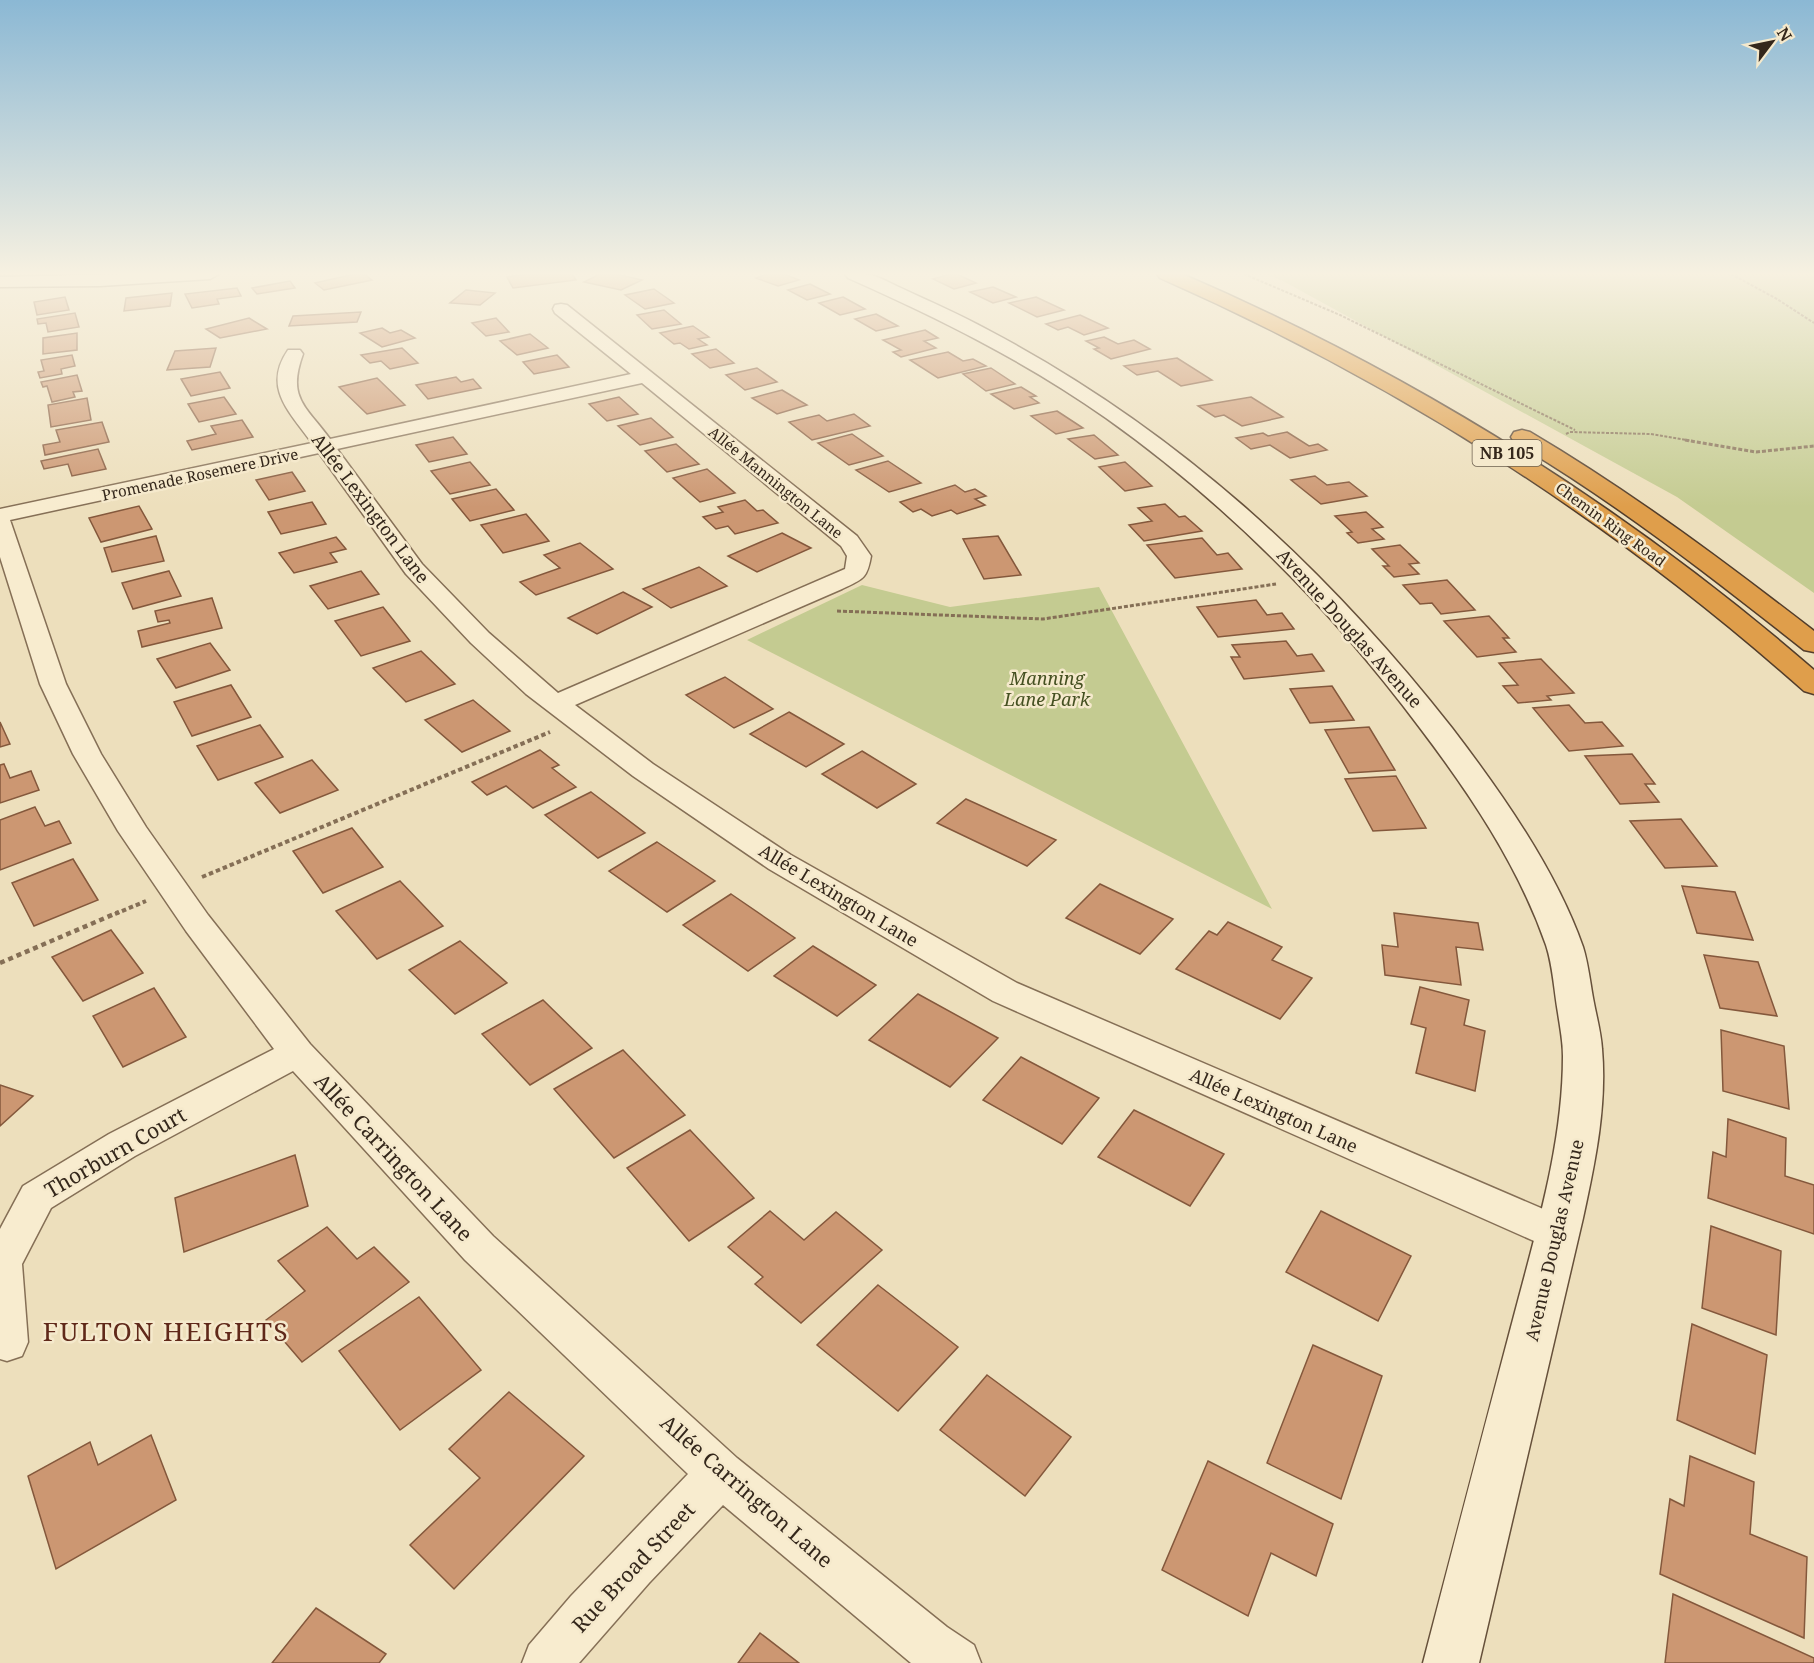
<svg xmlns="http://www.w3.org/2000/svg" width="1814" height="1663" viewBox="0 0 1814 1663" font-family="'Noto Serif',serif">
<rect width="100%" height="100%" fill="#eddfbc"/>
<g fill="#c4cb91">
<path d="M1266,274H1814V593L1677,497L1283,281Z"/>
<path d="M862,585L950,607L1099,587L1272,909L747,640Z"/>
</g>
<g fill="#cc9772" stroke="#84583c" stroke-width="1.5">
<path d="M355,274H364L372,280L324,290L315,283Z"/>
<path d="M529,274H572L576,280L513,288L507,277Z"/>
<path d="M600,274H616L642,280L621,290L584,282Z"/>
<path d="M767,274H784L799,280L778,286L756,278Z"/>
<path d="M951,274H957L976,283L954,289L933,279Z"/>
<path d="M290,281L295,288L257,294L252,288Z"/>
<path d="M810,284L830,294L807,300L788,290Z"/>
<path d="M993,287L1016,297L993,303L970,292Z"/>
<path d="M237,288L241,296L217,299L219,304L192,308L185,294Z"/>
<path d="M654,289L674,303L645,309L625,295Z"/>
<path d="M466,290L495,293L480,305L450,303Z"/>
<path d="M172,293L170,306L124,311L126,298Z"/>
<path d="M65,297L69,310L37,315L34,302Z"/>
<path d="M843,297L865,309L840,315L819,303Z"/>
<path d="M1036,297L1064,310L1037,317L1009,303Z"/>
<path d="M664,310L681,324L652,329L637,315Z"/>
<path d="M361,312L357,322L289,326L293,316Z"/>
<path d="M75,313L79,327L48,332L46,323L38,324L37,319Z"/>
<path d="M876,314L898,326L876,331L855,319Z"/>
<path d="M1080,315L1108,328L1084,335L1068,327L1058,330L1046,324Z"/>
<path d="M249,318L267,329L220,338L206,329Z"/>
<path d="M496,318L509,332L486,336L472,323Z"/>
<path d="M693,326L709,337L698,339L707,345L689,349L680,343L674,344L660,333Z"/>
<path d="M382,328L390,333L401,330L415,338L382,347L360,333Z"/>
<path d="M925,330L938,338L924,341L936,348L901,357L893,352L901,350L883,340Z"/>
<path d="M77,333V350L43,354V338Z"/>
<path d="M530,334L548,348L517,355L500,341Z"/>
<path d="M1104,337L1118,344L1134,340L1150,349L1111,359L1094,349L1099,348L1086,341Z"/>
<path d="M216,348L210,367L167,370L175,351Z"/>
<path d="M402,348L418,363L390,369L381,361L370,363L361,355Z"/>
<path d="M716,349L734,363L710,368L692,354Z"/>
<path d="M948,352L963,361L973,359L986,366L938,378L910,360Z"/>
<path d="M72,355L75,366L61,369L62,374L40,378L38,372L44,371L41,360Z"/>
<path d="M557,355L569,367L534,374L523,362Z"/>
<path d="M1177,358L1212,380L1181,386L1158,371L1137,375L1124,366Z"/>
<path d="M757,368L777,382L745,390L726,375Z"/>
<path d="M991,368L1015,384L986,391L963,374Z"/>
<path d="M220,372L230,388L191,396L181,379Z"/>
<path d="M77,375L82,391L73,392L75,397L52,402L47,386L43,387L41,382Z"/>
<path d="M456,377L461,382L473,379L481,388L428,399L416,385Z"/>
<path d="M377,378L405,405L367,414L339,387Z"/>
<path d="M1021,387L1036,396L1030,397L1039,403L1014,409L991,394Z"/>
<path d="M782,390L807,405L777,414L752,398Z"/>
<path d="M224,397L236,414L199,422L188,404Z"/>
<path d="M619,397L638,414L607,421L589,404Z"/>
<path d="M1251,397L1283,417L1242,426L1224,415L1215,417L1198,406Z"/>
<path d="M87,398L91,420L51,427L48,405Z"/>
<path d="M1057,411L1083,428L1056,434L1031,416Z"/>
<path d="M854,414L870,426L812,440L789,422L819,415L827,421Z"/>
<path d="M651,418L673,437L640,445L618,426Z"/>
<path d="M242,420L253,437L192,450L187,441L216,434L211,426Z"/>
<path d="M102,422L109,442L45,455L43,445L60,442L56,430Z"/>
<path d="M1287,432L1309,446L1318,444L1327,450L1290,458L1270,445L1251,449L1236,438L1263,433L1268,436Z"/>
<path d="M852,434L883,456L849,465L818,443Z"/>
<path d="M1094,435L1118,455L1095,459L1068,439Z"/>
<path d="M453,437L467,454L429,462L416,445Z"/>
<path d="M676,444L699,464L667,472L645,451Z"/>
<path d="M98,449L106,469L72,476L68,464L44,469L41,461Z"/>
<path d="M888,461L921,483L889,492L856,470Z"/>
<path d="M470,462L490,485L450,494L431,471Z"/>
<path d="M1125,462L1152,486L1125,491L1099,467Z"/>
<path d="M707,469L735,493L700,502L673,478Z"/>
<path d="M292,472L305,491L269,500L256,480Z"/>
<path d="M1315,476L1327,485L1349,482L1367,496L1321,504L1291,480Z"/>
<path d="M955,485L965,492L975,489L986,496L975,499L985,505L957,514L951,510L932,516L921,509L913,512L900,502Z"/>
<path d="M496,489L514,510L470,521L452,499Z"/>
<path d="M745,500L757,511L763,510L778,523L735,534L728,526L716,529L703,517L723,512L718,507Z"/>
<path d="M312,502L326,524L281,534L268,512Z"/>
<path d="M1165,504L1179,517L1185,516L1202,531L1144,541L1129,525L1152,521L1138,508Z"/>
<path d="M139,506L152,529L101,542L89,518Z"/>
<path d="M1366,512L1383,527L1372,529L1384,539L1358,543L1347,533L1352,532L1335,516Z"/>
<path d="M526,514L549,541L503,553L481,525Z"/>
<path d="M782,533L811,548L757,572L728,556Z"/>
<path d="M156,536L164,561L112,572L104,548Z"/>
<path d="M998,536L1021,575L984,579L963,539Z"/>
<path d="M336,537L346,549L330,553L337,562L294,573L279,553Z"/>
<path d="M1202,538L1217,555L1228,553L1242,569L1175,578L1147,545Z"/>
<path d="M580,543L613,569L536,595L520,582L560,568L544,555Z"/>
<path d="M1400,545L1419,563L1409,564L1419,574L1394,577L1383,566H1389L1372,549Z"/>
<path d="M699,567L727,586L671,608L643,589Z"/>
<path d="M169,571L181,596L133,609L122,583Z"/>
<path d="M361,571L379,594L328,609L310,586Z"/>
<path d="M1447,580L1475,610L1441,614L1432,603L1420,604L1403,585Z"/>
<path d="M623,592L652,607L597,634L568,618Z"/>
<path d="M212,598L222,628L142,647L138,631L170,623L169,620L158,622L155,611Z"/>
<path d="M1256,600L1267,615L1282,613L1294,629L1218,637L1197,607Z"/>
<path d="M383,607L410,641L361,656L335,621Z"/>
<path d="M1489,616L1509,638H1503L1516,652L1477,657L1444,621Z"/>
<path d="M1286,641L1297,656L1312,654L1324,671L1244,679L1231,657H1240L1232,645Z"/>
<path d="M210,643L230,670L176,688L157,659Z"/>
<path d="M421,651L455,684L406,702L373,668Z"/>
<path d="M1541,659L1574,693L1547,696L1551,700L1518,703L1503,686L1518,685L1499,663Z"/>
<path d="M725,677L773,709L734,728L686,695Z"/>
<path d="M231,685L251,717L192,736L174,702Z"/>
<path d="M1332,686L1354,720L1310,723L1290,689Z"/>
<path d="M473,700L510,731L462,752L425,720Z"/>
<path d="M1569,705L1585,723L1602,722L1623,746L1569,751L1533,708Z"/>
<path d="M789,712L844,744L806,767L750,734Z"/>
<path d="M0,722L10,744L0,747Z"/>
<path d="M260,725L283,757L218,780L197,746Z"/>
<path d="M1369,727L1395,770L1349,773L1325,730Z"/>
<path d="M540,750L559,765L552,768L576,787L533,808L506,786L487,795L472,782Z"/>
<path d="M862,751L916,784L877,808L822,774Z"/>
<path d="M1632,754L1655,784H1645L1659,802L1620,804L1585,756Z"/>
<path d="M312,760L338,790L280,813L255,783Z"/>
<path d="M4,764L10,778L31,771L39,790L0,803V765Z"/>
<path d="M1396,776L1426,828L1373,831L1345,779Z"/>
<path d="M591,792L645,833L598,858L545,815Z"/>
<path d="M966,799L1056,840L1027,866L937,823Z"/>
<path d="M35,807L45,826L59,821L71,843L0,870V820Z"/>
<path d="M1681,819L1717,866L1665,868L1630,821Z"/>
<path d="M352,828L383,867L323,893L293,851Z"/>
<path d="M657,842L715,881L667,912L609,871Z"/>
<path d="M73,859L98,900L34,926L12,883Z"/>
<path d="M400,881L443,926L377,959L336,911Z"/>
<path d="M1100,884L1173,919L1140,954L1066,918Z"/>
<path d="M1682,886L1735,892L1753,940L1697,933Z"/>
<path d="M731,894L795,938L748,971L683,925Z"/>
<path d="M1394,913L1478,923L1483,950L1456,947L1461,985L1385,975L1382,945L1398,947Z"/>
<path d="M1228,922L1282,947L1272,960L1312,978L1280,1019L1176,969L1209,931L1217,935Z"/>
<path d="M111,930L143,973L83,1001L52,957Z"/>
<path d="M460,941L507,983L455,1014L409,970Z"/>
<path d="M813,946L876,985L837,1016L774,976Z"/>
<path d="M1704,955L1758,962L1777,1016L1720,1008Z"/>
<path d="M1420,987L1469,1000L1464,1025L1485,1031L1475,1091L1416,1073L1426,1028L1411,1024Z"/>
<path d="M154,988L186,1037L123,1067L93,1016Z"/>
<path d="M918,994L998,1038L950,1087L869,1040Z"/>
<path d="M543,1000L592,1048L530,1085L482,1034Z"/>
<path d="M1721,1030L1784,1046L1789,1109L1723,1091Z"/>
<path d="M623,1050L685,1115L614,1158L554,1089Z"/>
<path d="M1021,1057L1099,1098L1062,1144L983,1100Z"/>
<path d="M0,1085L33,1096L0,1126Z"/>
<path d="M1134,1110L1224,1154L1190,1206L1098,1157Z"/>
<path d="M1728,1119L1786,1138L1785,1176L1814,1185V1234L1708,1198L1713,1152L1726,1157Z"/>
<path d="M690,1130L754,1198L689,1241L627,1168Z"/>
<path d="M295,1155L308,1206L184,1252L175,1198Z"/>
<path d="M770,1211L804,1240L836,1212L882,1250L801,1323L755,1284L763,1277L728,1247Z"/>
<path d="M1321,1211L1411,1256L1378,1321L1286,1272Z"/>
<path d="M1711,1226L1781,1251L1776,1335L1702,1308Z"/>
<path d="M327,1227L357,1259L374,1247L409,1282L302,1362L266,1320L305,1291L278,1261Z"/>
<path d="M878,1285L958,1347L898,1411L817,1345Z"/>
<path d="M419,1297L481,1370L400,1430L339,1351Z"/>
<path d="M1692,1324L1767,1355L1755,1454L1677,1420Z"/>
<path d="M1313,1345L1382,1376L1341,1499L1267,1463Z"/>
<path d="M987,1375L1071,1437L1025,1496L940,1430Z"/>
<path d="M509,1392L584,1456L454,1589L410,1545L480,1478L449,1449Z"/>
<path d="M151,1435L176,1500L56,1569L28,1476L90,1442L98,1465Z"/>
<path d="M1690,1456L1754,1482L1750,1534L1807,1557L1804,1638L1660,1574L1670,1499L1684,1506Z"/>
<path d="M1208,1461L1333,1524L1316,1576L1271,1553L1248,1616L1162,1570Z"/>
<path d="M1673,1594L1814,1658V1663H1665Z"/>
<path d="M316,1608L386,1654L379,1663H272Z"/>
<path d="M760,1633L799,1663H738Z"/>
</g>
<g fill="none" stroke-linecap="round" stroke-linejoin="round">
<defs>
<path id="street" d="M561,304L567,305L857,536L871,556C867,579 863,579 842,589L575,705L653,764L791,855L1017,983L1571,1221L1577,1233L1571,1245L1557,1250L1543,1245L993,1001L769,869L633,776L526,694L471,643L406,574L319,453L10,520L66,684L101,754L146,827L208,915L310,1044L493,1236L737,1458L947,1627L974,1645L981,1663H911L723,1505L649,1583L579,1663H522L529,1645L571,1596L688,1474L465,1260L293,1071L135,1156L51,1208L22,1264L28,1342L22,1356L7,1361L0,1359V1229L23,1186L109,1134L274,1049L186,931L118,831L73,754L40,684L0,557V509L312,443C290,412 262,388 288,350H300L303,354C287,398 305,405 330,439L631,374L555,313L553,309L555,305ZM642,383L841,546L847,556L845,569L558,693L489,633L422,564L337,449Z"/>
<g id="secondary">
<path d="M120,274H219L210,279L100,286L0,287V277Z"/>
<path d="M845,274C854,274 864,273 871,275C882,278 892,284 901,288C931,302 961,315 990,331C1175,429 1323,564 1452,728C1501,792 1556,870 1583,947C1588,963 1590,981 1593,998C1596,1015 1601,1032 1602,1049C1607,1106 1595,1163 1583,1218L1479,1663H1423C1452,1551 1481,1439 1511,1327C1534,1238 1563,1148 1563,1056C1563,1041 1560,1027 1558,1013C1554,990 1553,966 1546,945C1518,865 1470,794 1420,728C1332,610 1227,504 1106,418C1025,361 938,318 848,278Z"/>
</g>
<g id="highway">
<path d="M1157,274H1182C1411,373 1625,506 1814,670V694L1804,691C1609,518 1398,383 1160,278Z"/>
<path d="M1522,430L1530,432C1630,491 1722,560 1814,631V652L1804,650C1710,576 1617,503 1514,442L1511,437L1514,432Z"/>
</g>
</defs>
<use href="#street" stroke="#856f56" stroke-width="3"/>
<use href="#secondary" stroke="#66503a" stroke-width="3"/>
<use href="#highway" stroke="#523d2b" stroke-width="3"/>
<g stroke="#856f56" stroke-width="2" stroke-dasharray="3 1.5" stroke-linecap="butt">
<path d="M1244,274L1340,315L1575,430"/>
<path d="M1731,274L1777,299L1814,323"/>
<path d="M1566,434L1570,432L1651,434L1693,441"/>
</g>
<g stroke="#856f56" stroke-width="3" stroke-dasharray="4 2" stroke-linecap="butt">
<path d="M1685,440L1756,452L1814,446"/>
<path d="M837,611L1043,619L1276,584"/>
</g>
<g stroke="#856f56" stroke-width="4" stroke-dasharray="4.5 3" stroke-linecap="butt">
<path d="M202,877L550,732"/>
<path d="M115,914L146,901"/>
</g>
<path stroke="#856f56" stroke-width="4.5" stroke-dasharray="5 4" stroke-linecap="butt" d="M0,963L119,912"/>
<use href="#street" fill="#f8eccf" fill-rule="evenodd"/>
<use href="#secondary" fill="#f8eccf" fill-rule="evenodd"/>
<use href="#highway" fill="#df9e4b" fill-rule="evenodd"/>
</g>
<linearGradient id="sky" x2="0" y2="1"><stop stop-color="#8bb8d4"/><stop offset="0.54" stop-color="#f7f1e1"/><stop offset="1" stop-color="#f7f1e1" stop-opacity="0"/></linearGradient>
<rect width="1814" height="507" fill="url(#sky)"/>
<g text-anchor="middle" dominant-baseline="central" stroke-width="5" stroke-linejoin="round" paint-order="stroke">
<g font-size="15" fill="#34271b" stroke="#f5e9cc">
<text transform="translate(200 474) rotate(-12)">Promenade Rosemere Drive</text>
<text transform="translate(776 482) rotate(39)">Allée Mannington Lane</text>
<text transform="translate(1611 524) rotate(36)">Chemin Ring Road</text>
</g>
<rect fill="#f5e9cc" stroke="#6e6150" stroke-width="1.5" x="1472.5" y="440" width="69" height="26" rx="4.5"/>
<g font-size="16" font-weight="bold" fill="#34271b">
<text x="1507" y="453">NB 105</text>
</g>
<g font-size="18" fill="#34271b" stroke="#f5e9cc">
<text transform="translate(371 508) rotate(53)">Allée Lexington Lane</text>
<text transform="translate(1350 628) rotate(48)">Avenue Douglas Avenue</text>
<text transform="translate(839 895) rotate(31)">Allée Lexington Lane</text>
<text transform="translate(1274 1110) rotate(24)">Allée Lexington Lane</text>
<text transform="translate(1554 1240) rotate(-77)">Avenue Douglas Avenue</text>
</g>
<g font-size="18" font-style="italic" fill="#455021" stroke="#f5e9cc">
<text x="1047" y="678">Manning<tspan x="1047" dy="21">Lane Park</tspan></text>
</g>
<g font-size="21" fill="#34271b" stroke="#f5e9cc">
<text transform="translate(115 1152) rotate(-30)">Thorburn Court</text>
<text transform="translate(394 1157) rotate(47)">Allée Carrington Lane</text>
<text transform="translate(747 1491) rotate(41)">Allée Carrington Lane</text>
<text transform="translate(633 1567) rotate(-47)">Rue Broad Street</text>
</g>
<g font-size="26" letter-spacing="1.5" fill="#60291a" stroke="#f5e9cc">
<text x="166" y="1331">FULTON HEIGHTS</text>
</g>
</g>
<g transform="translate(1772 42) rotate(58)" stroke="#f5e9cc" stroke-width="4.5" paint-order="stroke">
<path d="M0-4.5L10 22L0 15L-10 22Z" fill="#34271b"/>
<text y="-9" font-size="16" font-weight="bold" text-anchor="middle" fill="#34271b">N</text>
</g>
</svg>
